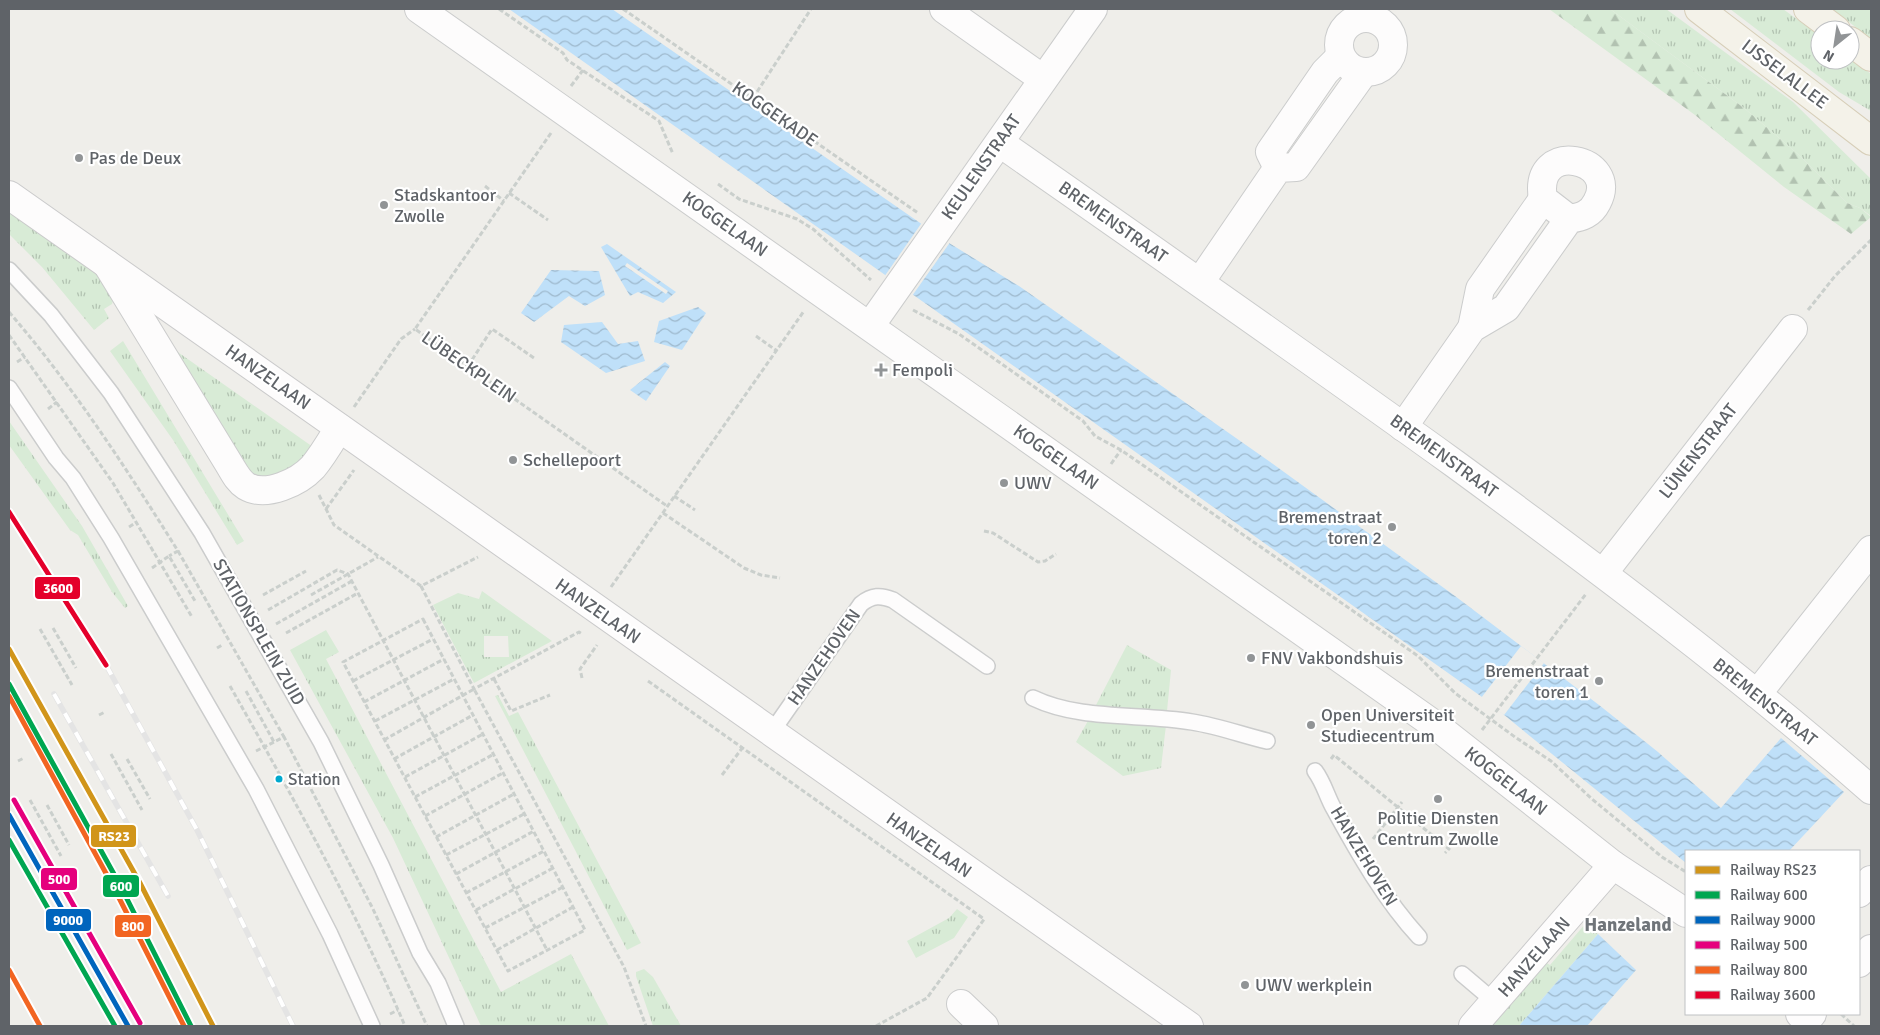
<svg xmlns="http://www.w3.org/2000/svg" width="1880" height="1035" viewBox="0 0 1880 1035" font-family="Signika,sans-serif">
<defs>
<pattern id="grass-tufts" width="24" height="20" patternUnits="userSpaceOnUse" patternTransform="scale(1.25)"><rect width="24" height="20" fill="#d8ebd6"/><path d="M3 7l-1-3M5 7V3M7 7l1-3M15 17l-1-3M17 17v-4M19 17l1-3" fill="none" stroke="#b2c2b1"/></pattern>
<pattern id="forest-firs" width="22" height="20" patternUnits="userSpaceOnUse" patternTransform="scale(1.25)"><rect width="22" height="20" fill="#d8ebd6"/><path d="M5 1l3.5 6h-7zM16 11l3.5 6h-7z" fill="#b2c2b1"/></pattern>
<pattern id="water-waves" width="16" height="10" patternUnits="userSpaceOnUse" patternTransform="scale(1.25)"><rect width="16" height="10" fill="#bfe0f9"/><path d="M0 5q4-4 8 0t8 0" fill="none" stroke="#9eb9cd"/></pattern>
</defs>
<rect width="100%" height="100%" fill="#efeeea"/>
<g fill="url(#grass-tufts)" fill-rule="evenodd">
<path d="M1610,9H1666L1793,102L1871,179V216L1860,208L1847,203L1799,155L1744,108Z"/>
<path d="M1730,9H1783L1820,36V60H1850V58L1871,74V111L1839,92Z"/>
<path d="M1832,9H1871V39Z"/>
<path d="M9,209L99,272L116,290L112,304L104,309L109,318L94,330L42,267L9,234Z"/>
<path d="M123,341L244,541L237,545L173,440L110,351Z"/>
<path d="M162,341L313,447L307,458L274,479L254,480Z"/>
<path d="M9,421L82,526L128,606L125,608L112,592L78,535L70,530L9,445Z"/>
<path d="M482,591L552,641L474,683L433,605L458,593L479,599ZM484,636H508L509,657H484Z"/>
<path d="M326,630L339,652L326,659L501,992L571,954L609,1026H481L393,838L290,650Z"/>
<path d="M1127,645L1171,670L1167,711L1095,707Z"/>
<path d="M498,695L509,716L518,712L641,943L627,950L495,696Z"/>
<path d="M1089,719L1166,725L1161,768L1123,776L1076,742Z"/>
<path d="M957,909L968,917L954,938L916,958L907,941L949,918Z"/>
<path d="M1586,923L1598,934L1519,1026H1489L1545,962L1550,965Z"/>
<path d="M644,969L653,977L681,1026H653L636,976V972Z"/>
</g>
<path fill="url(#forest-firs)" d="M1549,9H1610L1744,108L1799,155L1847,203L1860,208L1871,217L1851,234L1784,187L1695,115Z"/>
<g fill="url(#water-waves)" fill-rule="evenodd">
<path d="M509,9H612L949,243L1019,286L1273,464L1455,596L1599,705L1658,752L1721,808L1781,738L1844,792L1789,851H1686V863L1482,697Z"/>
<path d="M607,244L676,292L663,303L638,292L630,296L601,247ZM627,263L668,291L666,294L625,266Z"/>
<path d="M551,270L599,271L605,295L585,306L569,296L534,322L521,313Z"/>
<path d="M698,307L706,313L682,350L654,342L659,321Z"/>
<path d="M602,322L618,344L638,341L645,361L606,373L561,342L564,325Z"/>
<path d="M665,362L670,366L646,401L630,390Z"/>
<path d="M1598,934L1636,970L1587,1026H1519Z"/>
</g>
<g fill="#efeeea">
<path d="M923,221L951,241L912,296L884,277Z"/>
<path d="M1521,646L1544,663L1504,715L1481,698Z"/>
</g>
<g fill="none" stroke-linecap="round" stroke-linejoin="round">
<defs>
<g id="lane">
<path d="M9,270L51,315L111,393L202,533L321,742L381,865L420,953L438,983L456,1026"/>
<path d="M9,388L56,458L73,478L111,538L256,789L330,934L372,1026"/>
<path d="M1033,698C1081,721 1140,713 1192,722C1218,726 1242,735 1267,741"/>
<path d="M771,733L861,604C872,595 881,595 893,600L987,666"/>
<path d="M1315,771C1324,783 1327,797 1334,809C1358,853 1385,900 1419,937"/>
<path d="M1462,974L1495,1002"/>
</g>
<g id="street">
<path d="M419,9L1439,728L1613,865"/>
<path d="M944,9L1043,79"/>
<circle cx="1366" cy="45" r="27"/>
<path d="M1000,143C1152,249 1304,355 1455,464C1597,568 1739,674 1871,790"/>
<path d="M1278,168L1270,152L1325,72L1340,57"/>
<path d="M107,264L229,464C234,472 238,481 246,486C266,498 299,482 313,467C323,455 331,441 339,428"/>
<path d="M1200,282L1278,168L1296,167L1363,73"/>
<path d="M870,326L1093,9"/>
<path d="M1472,328L1480,289L1543,199"/>
<path d="M1403,427L1472,328L1506,308L1569,219C1582,217 1591,214 1597,202C1621,158 1532,138 1543,199L1569,219"/>
<path d="M1604,572L1793,329"/>
<path d="M1757,694L1871,550"/>
<path d="M961,1004L984,1026"/>
</g>
<g id="secondary">
<path d="M9,195L1189,1026"/>
<path d="M1859,893L1871,880"/>
<path d="M1859,963L1871,949"/>
<path d="M1800,1014L1807,1019L1812,1014"/>
<path d="M1473,1026L1613,865L1686,913"/>
</g>
<g id="primary">
<path d="M1699,9L1871,141"/>
<path d="M1808,9L1836,30"/>
<path d="M1850,41L1871,57"/>
</g>
</defs>
<use href="#lane" stroke="#cbcccc" stroke-width="18"/>
<use href="#street" stroke="#cbcccc" stroke-width="30"/>
<use href="#secondary" stroke="#cacacb" stroke-width="30"/>
<use href="#primary" stroke="#d7ceb8" stroke-width="30"/>
<g stroke="#cacfcc" stroke-width="3" stroke-dasharray="5 2.5" stroke-linecap="butt">
<path d="M499,9L563,53L567,60L659,121L673,154"/>
<path d="M623,9L918,213"/>
<path d="M571,86L583,70"/>
<path d="M753,98L811,9"/>
<path d="M551,133L415,329L667,506"/>
<path d="M718,184L739,199L797,219L813,229L871,280"/>
<path d="M485,186L504,201"/>
<path d="M509,193L548,220"/>
<path d="M913,310L959,334L1083,421L1095,436L1121,450L1418,656L1455,693L1515,737L1551,761L1592,799L1662,857L1686,872"/>
<path d="M1808,310L1835,276L1871,240"/>
<path d="M9,312C73,386 126,468 178,551L169,556"/>
<path d="M9,335L113,483L192,617"/>
<path d="M756,336L777,351"/>
<path d="M17,362L25,357"/>
<path d="M468,366L492,329L534,358"/>
<path d="M354,407L401,339L415,329"/>
<path d="M48,409L57,402"/>
<path d="M1111,464L1121,450"/>
<path d="M319,495L334,525L421,586L478,557"/>
<path d="M674,496L695,510"/>
<path d="M326,509L354,470"/>
<path d="M663,513L744,568L761,575L780,578"/>
<path d="M129,527L137,522"/>
<path d="M984,531L993,533L1038,562L1045,561L1056,554"/>
<path d="M178,551L284,737"/>
<path d="M152,568L169,556L195,601"/>
<path d="M421,586L474,689L579,632L582,634"/>
<path d="M611,587L804,311"/>
<path d="M263,595L306,571"/>
<path d="M311,595L378,557"/>
<path d="M268,610L337,570L348,574L547,950"/>
<path d="M423,619L585,930L508,971L343,662Z"/>
<path d="M276,624L352,581"/>
<path d="M53,628L76,668"/>
<path d="M40,629L72,685"/>
<path d="M286,633L358,593"/>
<path d="M217,648L222,645"/>
<path d="M582,678L580,669L597,645"/>
<path d="M494,679L511,711L550,695"/>
<path d="M353,681L433,639"/>
<path d="M648,681L984,919"/>
<path d="M230,686C293,797 355,909 405,1026"/>
<path d="M246,691L274,742"/>
<path d="M364,702L444,659"/>
<path d="M99,715L105,712"/>
<path d="M375,721L454,679"/>
<path d="M1482,730L1586,594"/>
<path d="M384,740L474,689L624,967L646,1026"/>
<path d="M256,751L284,737L373,909L427,1026"/>
<path d="M111,754L142,810"/>
<path d="M127,759L150,799"/>
<path d="M394,759L473,715"/>
<path d="M1331,759L1334,755L1449,849L1445,853"/>
<path d="M18,761L24,758"/>
<path d="M722,775L743,747"/>
<path d="M405,777L483,734"/>
<path d="M415,797L494,754"/>
<path d="M30,800L61,856"/>
<path d="M47,805L69,845"/>
<path d="M425,816L503,773"/>
<path d="M436,837L514,794"/>
<path d="M1373,839L1402,802"/>
<path d="M446,855L524,814"/>
<path d="M456,874L534,831"/>
<path d="M466,893L544,851"/>
<path d="M476,910L553,868"/>
<path d="M485,928L563,887"/>
<path d="M497,950L573,907"/>
<path d="M390,1014L398,1010"/>
<path d="M1841,1014L1854,1026"/>
<path d="M876,1026L927,998L985,918"/>
</g>
<use href="#lane" stroke="#fdfcfc" stroke-width="15"/>
<use href="#street" stroke="#fdfcfc" stroke-width="28"/>
<use href="#secondary" stroke="#fdfcfc" stroke-width="28"/>
<use href="#primary" stroke="#f4f2e9" stroke-width="28"/>
<defs>
<g id="rail">
<path d="M106,665L197,830L293,1026"/>
<path d="M54,694L168,896"/>
</g>
</defs>
<use href="#rail" stroke="#e4e4e4" stroke-width="5.5"/>
<use href="#rail" stroke="#fff" stroke-width="4" stroke-dasharray="11" stroke-linecap="butt"/>
<defs>
<path id="rail-1" d="M9,649L140,883L213,1026"/>
<g id="rail-2">
<path d="M9,684L120,885L191,1026"/>
<path d="M9,840L115,1026"/>
</g>
<path id="rail-3" d="M9,815L128,1026"/>
<path id="rail-4" d="M14,800L140,1023"/>
<g id="rail-5">
<path d="M9,696L114,888L184,1026"/>
<path d="M9,970L40,1026"/>
</g>
<path id="rail-6" d="M9,512L106,665"/>
</defs>
<use href="#rail-1" stroke="#fff" stroke-width="9"/>
<use href="#rail-2" stroke="#fff" stroke-width="9"/>
<use href="#rail-3" stroke="#fff" stroke-width="9"/>
<use href="#rail-4" stroke="#fff" stroke-width="9"/>
<use href="#rail-5" stroke="#fff" stroke-width="9"/>
<use href="#rail-6" stroke="#fff" stroke-width="9"/>
<use href="#rail-1" stroke="#d1951a" stroke-width="5"/>
<use href="#rail-2" stroke="#00a651" stroke-width="5"/>
<use href="#rail-3" stroke="#0065bd" stroke-width="5"/>
<use href="#rail-4" stroke="#e5007d" stroke-width="5"/>
<use href="#rail-5" stroke="#f26522" stroke-width="5"/>
<use href="#rail-6" stroke="#e4002b" stroke-width="5"/>
</g>
<g fill="#919496" stroke="#fff" stroke-width="2">
<circle cx="79" cy="158" r="5"/>
<circle cx="384" cy="205" r="5"/>
<path d="M878.5 362.5h5v5h5v5h-5v5h-5v-5h-5v-5h5z"/>
<circle cx="513" cy="460" r="5"/>
<circle cx="1004" cy="483" r="5"/>
<circle cx="1392" cy="527" r="5"/>
<circle cx="1251" cy="658" r="5"/>
<circle cx="1599" cy="681" r="5"/>
<circle cx="1311" cy="725" r="5"/>
<circle cx="1438" cy="799" r="5"/>
<circle cx="1245" cy="985" r="5"/>
</g>
<circle fill="#00a9ce" stroke="#fff" stroke-width="2" cx="279" cy="779" r="4.5"/>
<g text-anchor="middle" dominant-baseline="central" stroke-width="4.5" stroke-linejoin="round" paint-order="stroke">
<g font-size="17" fill="#5f6368" stroke="#fff" text-anchor="start">
<text x="288" y="779">Station</text>
</g>
<g font-size="18" fill="#5f6368" stroke="#fff">
<text transform="translate(1785 74) rotate(37)">IJSSELALLEE</text>
<text transform="translate(775 114) rotate(35)">KOGGEKADE</text>
<text transform="translate(981 167) rotate(-55)">KEULENSTRAAT</text>
<text transform="translate(1113 222) rotate(35)">BREMENSTRAAT</text>
<text transform="translate(725 224) rotate(35)">KOGGELAAN</text>
<text transform="translate(469 367) rotate(35)">LÜBECKPLEIN</text>
<text transform="translate(268 377) rotate(35)">HANZELAAN</text>
<text transform="translate(1698 451) rotate(-52)">LÜNENSTRAAT</text>
<text transform="translate(1444 456) rotate(36)">BREMENSTRAAT</text>
<text transform="translate(1056 457) rotate(35)">KOGGELAAN</text>
<text transform="translate(598 611) rotate(35)">HANZELAAN</text>
<text transform="translate(259 632) rotate(60)">STATIONSPLEIN ZUID</text>
<text transform="translate(824 657) rotate(-55)">HANZEHOVEN</text>
<text transform="translate(1765 702) rotate(39)">BREMENSTRAAT</text>
<text transform="translate(1506 781) rotate(38)">KOGGELAAN</text>
<text transform="translate(929 845) rotate(35)">HANZELAAN</text>
<text transform="translate(1364 856) rotate(59)">HANZEHOVEN</text>
<text transform="translate(1534 957) rotate(-49)">HANZELAAN</text>
</g>
<g font-size="18" fill="#5f6368" stroke="#fff" text-anchor="start">
<text x="89" y="158">Pas de Deux</text>
<text x="394" y="195">Stadskantoor<tspan x="394" dy="21">Zwolle</tspan></text>
<text x="892" y="370">Fempoli</text>
<text x="523" y="460">Schellepoort</text>
<text x="1014" y="483">UWV</text>
<text x="1382" y="517" text-anchor="end">Bremenstraat<tspan x="1382" dy="21">toren 2</tspan></text>
<text x="1261" y="658">FNV Vakbondshuis</text>
<text x="1589" y="671" text-anchor="end">Bremenstraat<tspan x="1589" dy="21">toren 1</tspan></text>
<text x="1321" y="715">Open Universiteit<tspan x="1321" dy="21">Studiecentrum</tspan></text>
<text x="1438" y="818" text-anchor="middle">Politie Diensten<tspan x="1438" dy="21">Centrum Zwolle</tspan></text>
<text x="1255" y="985">UWV werkplein</text>
</g>
<g font-size="19" font-weight="bold" fill="#70757a" stroke="#fff">
<text x="1628" y="925">Hanzeland</text>
</g>
</g>
<g stroke="#fff" stroke-width="2">
<rect x="34" y="576" width="47" height="24" rx="5" fill="#e4002b"/>
<rect x="90" y="824" width="47" height="24" rx="5" fill="#d1951a"/>
<rect x="40" y="867" width="38" height="24" rx="5" fill="#e5007d"/>
<rect x="102" y="874" width="38" height="24" rx="5" fill="#00a651"/>
<rect x="45" y="908" width="47" height="24" rx="5" fill="#0065bd"/>
<rect x="114" y="914" width="38" height="24" rx="5" fill="#f26522"/>
</g>
<g font-size="14" text-anchor="middle" font-weight="bold" fill="#fff">
<text x="58" y="593">3600</text>
<text x="114" y="841">RS23</text>
<text x="59" y="884">500</text>
<text x="121" y="891">600</text>
<text x="68" y="925">9000</text>
<text x="133" y="931">800</text>
</g>
<rect width="1880" height="1035" fill="none" stroke="#5f6368" stroke-width="20"/>
<rect x="1685" y="850" width="175" height="165" fill="#ffffff" stroke="#bfc1c3"/>
<rect x="1695" y="866" width="25" height="8" fill="#d1951a" stroke="#bfc1c3"/>
<text x="1730" y="875" font-size="15" fill="#5f6368">Railway RS23</text>
<rect x="1695" y="891" width="25" height="8" fill="#00a651" stroke="#bfc1c3"/>
<text x="1730" y="900" font-size="15" fill="#5f6368">Railway 600</text>
<rect x="1695" y="916" width="25" height="8" fill="#0065bd" stroke="#bfc1c3"/>
<text x="1730" y="925" font-size="15" fill="#5f6368">Railway 9000</text>
<rect x="1695" y="941" width="25" height="8" fill="#e5007d" stroke="#bfc1c3"/>
<text x="1730" y="950" font-size="15" fill="#5f6368">Railway 500</text>
<rect x="1695" y="966" width="25" height="8" fill="#f26522" stroke="#bfc1c3"/>
<text x="1730" y="975" font-size="15" fill="#5f6368">Railway 800</text>
<rect x="1695" y="991" width="25" height="8" fill="#e4002b" stroke="#bfc1c3"/>
<text x="1730" y="1000" font-size="15" fill="#5f6368">Railway 3600</text>
<g transform="translate(1835 45) rotate(210)"><circle r="24" fill="#ffffff" stroke="#bfc1c3"/>
<path d="M0-4L9 19L0 12L-9 19Z" fill="#919496"/>
<text y="-8" font-size="14" font-weight="bold" text-anchor="middle" fill="#5f6368">N</text>
</g>
</svg>
